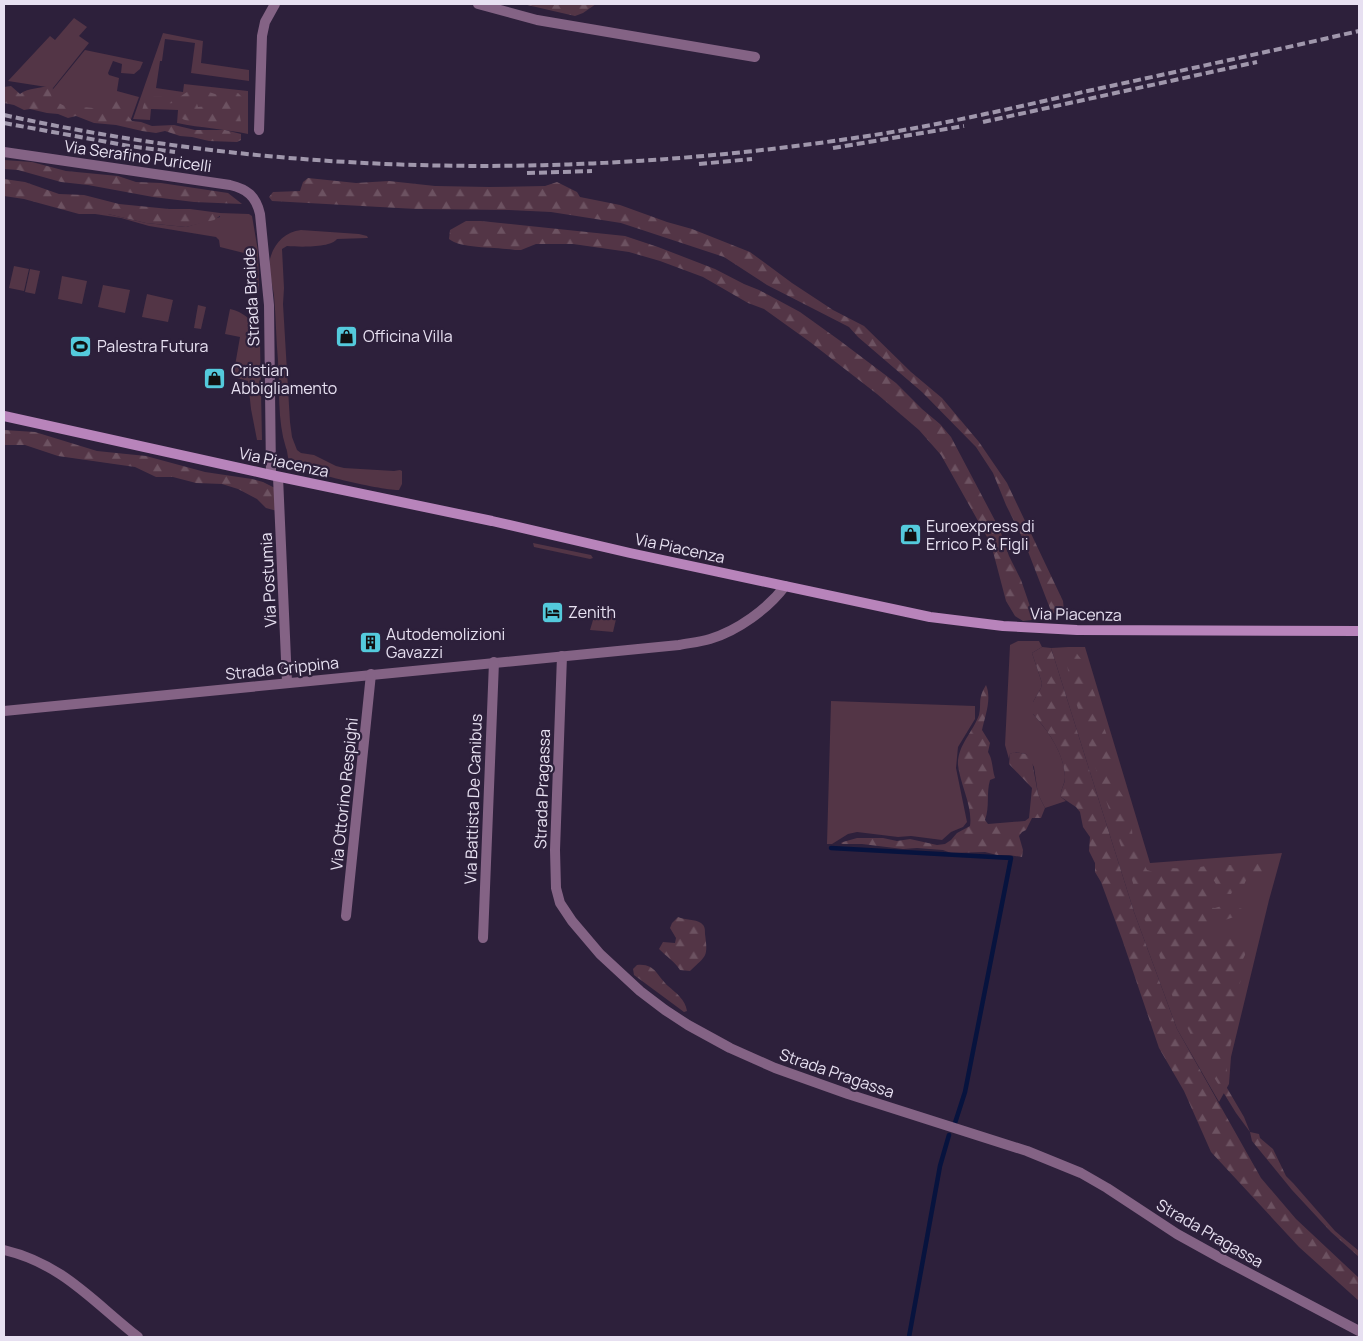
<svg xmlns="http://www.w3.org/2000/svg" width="1363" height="1341" viewBox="0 0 1363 1341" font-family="Manrope,sans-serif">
<defs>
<pattern id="forest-firs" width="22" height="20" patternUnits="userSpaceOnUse" patternTransform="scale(1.25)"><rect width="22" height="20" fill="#533546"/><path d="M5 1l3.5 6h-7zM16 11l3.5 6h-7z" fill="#6c5261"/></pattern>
</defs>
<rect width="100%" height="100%" fill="#2d203b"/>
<g fill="#533546">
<path d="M74,18L87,27L79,36L89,43L53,88L8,81L50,36L55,40Z"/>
<path d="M163,33L203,41L201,63L249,70V81L191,73L195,43L165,39L162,61H160L156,88L183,92L184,84L248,91V134C225,129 201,128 177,123L178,110L151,109L150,120L133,119Z"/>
<path d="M85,50L143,62L140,69L134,74L121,73L122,64L113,61L108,73L109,75L119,78L117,91L139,97L130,122L38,105L54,88Z"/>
<path d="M220,213L249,214L252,216L258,251L259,291L253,289L254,283L251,278L244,253L220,247L219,240L216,237L149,226L121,218L95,214H108L146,223L186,227L220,217Z"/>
<path d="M301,230L359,234L367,236L368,238L337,239C331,248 299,247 287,246L282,249L284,288L283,304L290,422L292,437L297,450L301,453L314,455L336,466L344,468L394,471L400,470L402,471V484L399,490C385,491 296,471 290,462C287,458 288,452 286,448C277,419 280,390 278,361C276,339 276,318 274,296C273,284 267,271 270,259C274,243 285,232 301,230Z"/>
<path d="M14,266L29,269L24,291L9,288Z"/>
<path d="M30,269L40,271L35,294L25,292Z"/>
<path d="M62,276L87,281L82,304L58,299Z"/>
<path d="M103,285L130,290L125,313L98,307Z"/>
<path d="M147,294L173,300L168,322L142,317Z"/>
<path d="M198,305L206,307L201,329L194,328Z"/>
<path d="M230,309C248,313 256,325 260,342L262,440H257L251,409L248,381L233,377L240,337L225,334Z"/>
<path d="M533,543L591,555L593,558L590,559L534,547Z"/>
<path d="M596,610L617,615L613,632L590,630Z"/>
<path d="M1018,641H1039L1042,647L1032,653L1042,683L1041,688L1033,702V714C1049,732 1064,753 1065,777C1065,785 1060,789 1061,797L1066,801L1045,808L1038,794L1034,767L1026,754L1015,752L1010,754L1009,759L1005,745L1010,645Z"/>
<path d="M1068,647H1085L1150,863L1282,853L1269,900L1231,1057L1229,1084L1219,1102L1177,1029L1134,912L1051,648Z"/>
<path d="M831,701L975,706V719L958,747L956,768L967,822L963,827L951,832L942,840L911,836L898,837L857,832L848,834L832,844H827Z"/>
</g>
<g fill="url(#forest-firs)">
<path d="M523,4H596L583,13L575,16Z"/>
<path d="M52,85L53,89L51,95C57,104 66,107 77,110L82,107L93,108L111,94L115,95L126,105L125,112L132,121L141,122L152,126L174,125L195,130H225L241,134V140L237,142L209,141L192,137L180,136L165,131L156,133L142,131L116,125L94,123L76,116L68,118L58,114L47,113L30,109L24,110L14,105L4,103V87L11,86L20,94C29,87 40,89 52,85Z"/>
<path d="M206,91L221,96L227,93H238L246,101L239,112L241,122L238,126H216L201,118C193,119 189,123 181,118V106L173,103L152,105L145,114L142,112C145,94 152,97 167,97L171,94L181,96L187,92L194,93L198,107L208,106L210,101L204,94Z"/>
<path d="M4,160L32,162L66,171L118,176L136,182L161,183L228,193L242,204L194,202L153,197L88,185L61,182L18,170L4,169Z"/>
<path d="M308,178L356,183L389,181L435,186L489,187L545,186L557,182L577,192L580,197L620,205L667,222L692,229L750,252L792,283L833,310L864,326L911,372L942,398L979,442L1007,483L1063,601L1064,611C1060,615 1055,616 1051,611L1024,541L1006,505L993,473L976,447L922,392L858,337L849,327L767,285L724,257L621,223L551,212L509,210L416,209L272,201L269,197L273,192L300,191L303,182Z"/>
<path d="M4,179L25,182L59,194L84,195L119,204L169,209H190L220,213L221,215L214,220L186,227L146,223L108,214H79L24,199L4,196Z"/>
<path d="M466,221H481L625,236L658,247L715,269L744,284L759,290L800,312L839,340L896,383L922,409L940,424L951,437L1000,530L1009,556L1021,580L1034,618L1032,620L1023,621L1015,616L1006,601L991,544L941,455L919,430L877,394L810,342L764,309L748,303L703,277L660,261L629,252L573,244H536L521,250H515C499,247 461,249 449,239L450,230Z"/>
<path d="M4,430L35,432L97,451L146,456L205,472L252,479L263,482L277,489V511L266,508L257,499L238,489L222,484L196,483L173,477H156L135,467L58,456L25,445H4Z"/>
<path d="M1042,647L1051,648L1134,912L1177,1029L1261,1178L1296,1219L1359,1278V1301L1299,1247L1211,1152L1184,1091L1159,1048L1122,939L1101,882L1095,872V863L1089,851L1090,837L1083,827L1080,812L1076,807L1061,797C1060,789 1065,785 1065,778C1064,753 1049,732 1033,714V702L1041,688L1042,683L1032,653Z"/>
<path d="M1062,651H1075L1084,663L1087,675L1099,705V712L1110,745L1119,790L1126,801L1131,816L1133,843L1147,870L1156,873L1170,868L1188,869L1212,865H1244L1264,861H1267L1269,865L1267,881L1264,882C1258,877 1254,874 1247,878L1243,887L1234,889L1231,894C1222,895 1217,886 1213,879H1207L1204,883L1210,892L1203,907L1215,908L1228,904L1242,909V912L1237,916L1213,924L1211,932L1213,940H1227L1240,936L1245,945V955L1241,963V980L1236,994L1238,1011L1235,1016L1234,1034L1231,1043L1227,1062V1088L1244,1117L1250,1132L1259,1134L1260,1138L1273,1149L1286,1176L1293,1183L1335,1231L1359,1251V1257L1331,1232L1292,1190L1252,1141L1250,1132L1236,1113L1204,1061L1174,1001L1154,939L1135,899L1133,883L1092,757L1085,729L1072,691L1067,665L1061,653Z"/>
<path d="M986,685C992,699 985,716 982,730L990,743L988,752C993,760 992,769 995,778L990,780C986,793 990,807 985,820L988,824L1025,821L1029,818L1032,788L1009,764L1010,754L1014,752L1026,754L1032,761L1038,794L1045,808L1041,818H1032L1026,830L1022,832L1019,836L1023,850L1022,857L1009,855H997L985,852L951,853L943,850L917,848L903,849L862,844H842L841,843L843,842L857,838H883L897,841L910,839L937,845L945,844L951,840L957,833L970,826C973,807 960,784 958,765C957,746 973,732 979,715C982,703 977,700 986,685Z"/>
<path d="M678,917C685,920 695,919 701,923C705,926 705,929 705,934C708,957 707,955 690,971L680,970C674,961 667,957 659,949L663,942L675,943L676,938L670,928L672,923Z"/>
<path d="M637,965C655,963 657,976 668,986C676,993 685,999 687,1011L684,1012L634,975L633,969Z"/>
</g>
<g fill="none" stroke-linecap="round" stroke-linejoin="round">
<g stroke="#07133e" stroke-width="4.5">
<path d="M831,848L1011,858L965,1092L955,1123"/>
<path d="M909,1337L940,1166L949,1135"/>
</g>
<g stroke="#846385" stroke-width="10">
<path d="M478,4L537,20L755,57"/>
<path d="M259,130L262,36L265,22L275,4"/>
<path d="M4,152L230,185C247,189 256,196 260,214L269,305L271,475"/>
<path d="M278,477L287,682"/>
<path d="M562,656L555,850L556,888L560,903L572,921L600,954L640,991L665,1010L688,1025L730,1048L775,1068L848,1094L1027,1151L1081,1173L1107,1188L1177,1234L1224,1260L1359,1331"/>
<path d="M4,711L679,645C689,643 700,642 710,639C737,631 768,609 785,586"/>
<path d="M346,916L371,674"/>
<path d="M483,938L494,662"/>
<path d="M4,1250C63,1264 92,1301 138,1337"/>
</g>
<path stroke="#b884bb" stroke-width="10" d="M4,416L271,475L492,521L630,553L930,617L1003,626L1077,630L1359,631"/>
<g stroke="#a097ac" stroke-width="4" stroke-dasharray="8 4" stroke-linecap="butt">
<path d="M4,115C289,178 586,180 874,135C944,124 1014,108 1083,92C1175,72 1267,52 1359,31"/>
<path d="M983,122L1257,62"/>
<path d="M4,123L129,146L175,152"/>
<path d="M833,148L964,126"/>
<path d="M699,164L752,159"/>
<path d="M527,173L592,171"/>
</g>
</g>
<defs>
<symbol id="shop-square" viewBox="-11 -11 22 22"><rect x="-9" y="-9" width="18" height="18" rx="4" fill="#54cadc" stroke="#2d203b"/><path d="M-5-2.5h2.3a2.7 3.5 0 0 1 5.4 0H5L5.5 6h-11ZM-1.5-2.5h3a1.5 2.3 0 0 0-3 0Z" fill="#111"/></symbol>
<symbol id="stadium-square" viewBox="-11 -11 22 22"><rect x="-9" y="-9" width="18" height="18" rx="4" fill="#54cadc" stroke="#2d203b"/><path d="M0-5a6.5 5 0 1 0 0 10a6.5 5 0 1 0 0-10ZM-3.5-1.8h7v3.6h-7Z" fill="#111"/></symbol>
<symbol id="hotel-square" viewBox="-11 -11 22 22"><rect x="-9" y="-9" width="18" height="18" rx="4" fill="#54cadc" stroke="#2d203b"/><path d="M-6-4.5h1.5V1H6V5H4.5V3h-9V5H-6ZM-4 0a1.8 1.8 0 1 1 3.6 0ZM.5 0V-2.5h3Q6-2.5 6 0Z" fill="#111"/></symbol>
<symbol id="building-square" viewBox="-11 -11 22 22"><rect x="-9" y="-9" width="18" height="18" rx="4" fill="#54cadc" stroke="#2d203b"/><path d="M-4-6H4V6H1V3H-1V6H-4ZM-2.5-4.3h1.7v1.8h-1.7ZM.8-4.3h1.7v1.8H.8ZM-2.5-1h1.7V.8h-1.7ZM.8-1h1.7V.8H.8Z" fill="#111"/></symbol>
</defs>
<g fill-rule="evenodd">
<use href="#shop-square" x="334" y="324" width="25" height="25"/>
<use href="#stadium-square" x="68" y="334" width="25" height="25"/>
<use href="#shop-square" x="202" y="366" width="25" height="25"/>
<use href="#shop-square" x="898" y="522" width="25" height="25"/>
<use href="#hotel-square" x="540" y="600" width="25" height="25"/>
<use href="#building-square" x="358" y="630" width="25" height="25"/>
</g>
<g text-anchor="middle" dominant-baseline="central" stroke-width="4.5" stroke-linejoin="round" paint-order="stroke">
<g font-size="16" fill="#e7e0f1" stroke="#2d203b">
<text transform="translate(138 156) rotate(8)">Via Serafino Puricelli</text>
<text transform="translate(251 297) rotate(-93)">Strada Braide</text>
<text transform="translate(284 462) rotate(12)">Via Piacenza</text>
<text transform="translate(680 548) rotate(12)">Via Piacenza</text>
<text transform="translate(268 580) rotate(-93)">Via Postumia</text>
<text transform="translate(1076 614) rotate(1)">Via Piacenza</text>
<text transform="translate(282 668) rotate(-6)">Strada Grippina</text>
<text transform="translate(542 789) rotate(-88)">Strada Pragassa</text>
<text transform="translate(344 794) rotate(-84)">Via Ottorino Respighi</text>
<text transform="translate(473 799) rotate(-88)">Via Battista De Canibus</text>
<text transform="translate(837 1073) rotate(19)">Strada Pragassa</text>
<text transform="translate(1210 1233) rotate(30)">Strada Pragassa</text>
</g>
<g font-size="16" fill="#e7e0f1" stroke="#2d203b" text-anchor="start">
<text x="363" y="336">Officina Villa</text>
<text x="97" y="346">Palestra Futura</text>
<text x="231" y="370">Cristian<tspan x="231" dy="18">Abbigliamento</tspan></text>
<text x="926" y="526">Euroexpress di<tspan x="926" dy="18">Errico P. &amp; Figli</tspan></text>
<text x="568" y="612">Zenith</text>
<text x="386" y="634">Autodemolizioni<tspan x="386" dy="18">Gavazzi</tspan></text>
</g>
</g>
<rect width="1363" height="1341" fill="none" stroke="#e7e0f1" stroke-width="10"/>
</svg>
